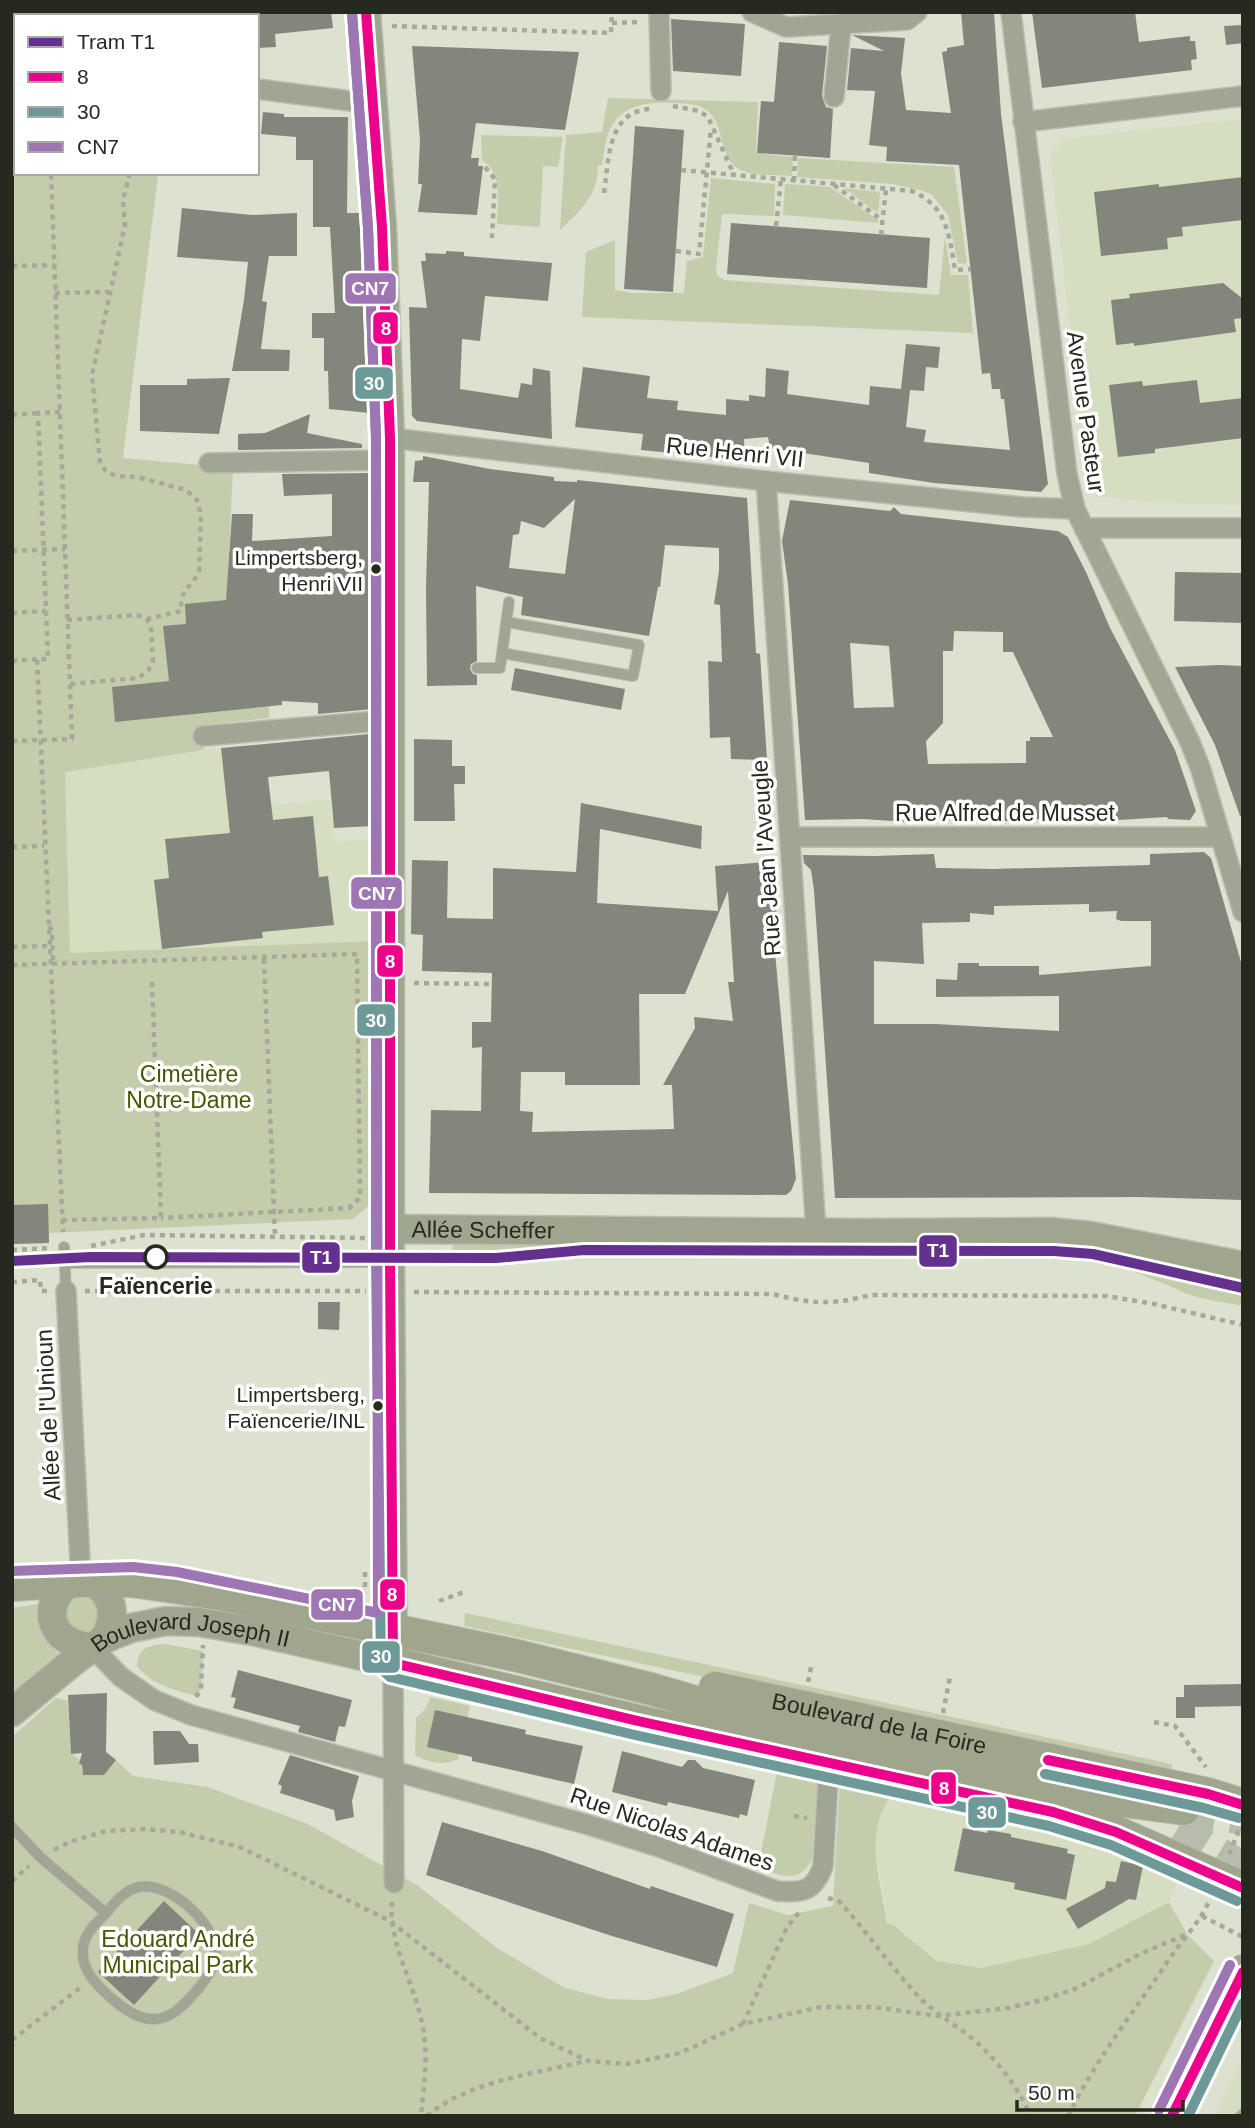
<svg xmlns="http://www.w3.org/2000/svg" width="1255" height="2128" viewBox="0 0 1255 2128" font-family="Arial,sans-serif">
<rect width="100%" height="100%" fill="#dce1d0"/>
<g fill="#d6dec2">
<path d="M1243,119V505L1165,503L1097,497L1088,486L1050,155L1065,138Z"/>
<path d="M221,748L227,810L329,799L336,841L371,840L372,941L70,953L65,772Z"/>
<path d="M894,1792L1075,1831L1180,1875L1169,1902L1089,1944L981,1968L937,1961L893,1925L888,1923L874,1839L882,1806Z"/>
<path d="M1243,2057V2116H1214L1221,2100Z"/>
</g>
<g fill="#c4cdab">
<path d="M12,85H16V173H152L158,175L123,458L233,468L227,599L270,597L269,718L203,725L204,750L65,772L70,953L372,941V1203L353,1219L49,1233V1243L12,1244Z"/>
<path d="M608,98L758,102L756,153L793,157L792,176C778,175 749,176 739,169C720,158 724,128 710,113C700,103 688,104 675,103C650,102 623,103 610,129C605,139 604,154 602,165L598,166C598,196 580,211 560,230L566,135L602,132Z"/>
<path d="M481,135L563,137L558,167L543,166L540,227L497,224C497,201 504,174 482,160Z"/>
<path d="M798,158L954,167L967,263L958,264L948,215L932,195L921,190L892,184L797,177Z"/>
<path d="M711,178L775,184L774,216L722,214L716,268L717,275L724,280L939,295L945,237L951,275H968L973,333L582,317L586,252L615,240V290L631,293H684L687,261L703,257Z"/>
<path d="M785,184L830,187L878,220V223L783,215Z"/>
<path d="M844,188L880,192L878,213Z"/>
<path d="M452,1242H764V1254L592,1255L521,1263H455Z"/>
<path d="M875,1244L1065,1245L1243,1277V1306C1225,1302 1202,1300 1185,1293C1156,1280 1127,1267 1095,1261C1025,1249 947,1255 875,1255Z"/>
<circle cx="83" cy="1614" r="18"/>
<path d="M38,1604C39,1625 44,1638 58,1654L12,1693V1608Z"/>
<path d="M465,1613L1172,1764L1171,1776L464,1626Z"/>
<path d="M165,1644L203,1651L201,1689L197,1696C175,1690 152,1685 137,1666C138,1647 149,1645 165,1644Z"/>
<path d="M430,1697L470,1706L458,1759C444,1766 429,1763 415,1755L416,1718L426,1708Z"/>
<path d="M56,1698L68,1701L71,1753L80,1760L83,1775H104L116,1760L133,1776L207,1787L308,1824L417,1885L497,1948L565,1988L608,1999L647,2000L677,1994L733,1973L749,1903L788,1915L833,1906L840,1780L894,1792C862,1830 880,1878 887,1923L893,1925L937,1961L981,1968L1089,1944L1169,1902L1187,1934L1214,1961L1135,2116H12V1737Z"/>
<path d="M777,1772L815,1780L817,1783L812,1860C798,1885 780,1875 758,1868Z"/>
</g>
<g fill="#83877b" fill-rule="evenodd">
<path d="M259,12H331L333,28L275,34L276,47L257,48Z"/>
<path d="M961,12H994L1001,114L1048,484L1041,492L934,483L869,473V463L770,448L768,437L744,439L745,460L641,450L643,434L575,427L583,367L650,376L647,398L678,401L677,410L726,415V399L749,401V395L765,397L766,368L789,371L787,394L869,405L870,386L901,389L906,344L940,347L938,368L926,367L924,391L910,390L906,427L926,430L924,442L1010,450L1004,399H1001L1000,389H992L990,373L982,374L959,165L886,161L887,147L869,145L875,91L847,90L851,48L884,51L852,35L905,38L901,73L906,110L951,113L942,52L947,51V48L964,45Z"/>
<path d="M1032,12H1135L1139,42L1190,36V41H1195L1197,59L1191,60L1192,70L1042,88Z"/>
<path d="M671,19L745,24L741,76L673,71Z"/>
<path d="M1243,25V43L1226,45L1224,26Z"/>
<path d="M779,42L827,46L822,96L826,107L833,109L830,158L757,153L761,101L774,102Z"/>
<path d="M412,46L579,52L565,130L476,123L471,158H479L478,166H483L477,215L418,212L422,184H418L420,139Z"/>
<path d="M263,112L284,114V117H348L347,213H364L365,218L370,413L329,409L328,371H324V338H312V313H335L330,227H313V160H296V137L261,134Z"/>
<path d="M635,126L684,130L673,292L624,289Z"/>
<path d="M1243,177V220L1182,227L1183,236L1167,238L1168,249L1101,256L1094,192L1159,184V187Z"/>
<path d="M182,208L252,215L297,213V256H269L262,301L267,302L261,349L290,350L289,371H232L244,300L248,262L177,257Z"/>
<path d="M731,223L930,238L927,288L727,274Z"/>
<path d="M446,251L464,252V256L552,263L548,301L485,296L480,341L462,339L460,389L518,398L521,383L532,385L533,368L550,371L552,439L417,421L412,416L409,307L427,308L421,261H426L425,253L446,254Z"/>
<path d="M1223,283L1243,299V318L1234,319L1236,332L1134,346V343L1116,345L1111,300L1130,298L1129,294Z"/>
<path d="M230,378L219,434L140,431V385H187V379Z"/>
<path d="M1197,380L1200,403L1243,398V438L1155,449V453L1118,457L1109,385L1142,381L1143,386Z"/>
<path d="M310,414L307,433L362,444V448L238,450V434L265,433Z"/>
<path d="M423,456L490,469L554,477V481L577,482V480L747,498L756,653L760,654L767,760L731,759L730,737L710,738L708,661L722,662L720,605L714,604L719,571V548L665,545L660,587H658L649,636L521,615L523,597L476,586L477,661L471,664L470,669L473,674L477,675V685L427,686L426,587L429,482H413L415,461L423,460ZM575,499L565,574L509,568L513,535L519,534L521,521L544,528Z"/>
<path d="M372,473L373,709L318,714V703L282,701V705L115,722L112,687L169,681L163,626L186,624L185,604L226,600L232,514H253L252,541L332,536V494L284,496L282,474Z"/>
<path d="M790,500L890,511L894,507L901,514L1058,531L1068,537L1086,572L1110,628L1175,750L1196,811L1190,820L1168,819L1167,817L1119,820L1017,819V821H996V818L907,822L863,819L805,820L788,584L782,541ZM954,631L1003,632V652H1013L1053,737H1030V741H1026V763L928,764L926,741L943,723V651H953ZM850,643L889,646L894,707L854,708Z"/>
<path d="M1175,572L1243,573V623L1174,621Z"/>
<path d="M1219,665L1243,666V815L1240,816L1215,745L1175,667Z"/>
<path d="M515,668L625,689L621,710L511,690Z"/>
<path d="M370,734L373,826L334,828L329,771L268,777L273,820L313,816L319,877L328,876L334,925L262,932L263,938L162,949L154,880L169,878L165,839L230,833L221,748Z"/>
<path d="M414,739L452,740V766H465V784H454L455,821H414Z"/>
<path d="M581,803L702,826L701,849L600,829L597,903L718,911L715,866L768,862L771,909L776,908L778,929L773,931L796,1179L791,1191L786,1195L429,1193L431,1110L481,1111L482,1047L472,1048V1022H491L492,973L422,971L423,935L411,934L412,860L448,861L447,918L493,919V868L576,872ZM728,891L734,982H728L733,1021L694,1017L695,1028L663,1085H672L674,1129L532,1132L533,1112L520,1111L521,1072H565V1085H640L639,994H685Z"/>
<path d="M1204,852L1211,858L1243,969V1200L1139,1197L835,1198L814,890L811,870L804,863L803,855L875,856L934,854L936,868L993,869L1150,865V854ZM1089,904V912L1117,911L1116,919L1121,921H1151V966L1039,975V966H979V963H958L957,980L936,979V997L1059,996V1031L936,1024H874V961L924,964L922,923L970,922V913L994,915V906Z"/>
<path d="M48,1204L49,1243L12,1244V1205Z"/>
<path d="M318,1302H340L339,1330L318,1329Z"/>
<path d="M238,1670L352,1700L345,1727L339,1726L335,1742L298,1732L300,1726L233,1708L236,1698L231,1697Z"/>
<path d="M1243,1684V1706L1195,1707V1718H1176V1697H1184V1685Z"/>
<path d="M107,1693L106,1752L116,1760L104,1775H83L82,1765L79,1764L82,1753L71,1754L68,1695Z"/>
<path d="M435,1710L526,1730L525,1734L583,1746L574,1784L472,1761V1757L427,1747Z"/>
<path d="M153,1731H180L189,1744H198L199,1762L154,1765Z"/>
<path d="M622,1751L682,1767L688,1760H695L703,1768L755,1780L747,1816L740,1814L739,1818L668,1802L667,1806L612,1792Z"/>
<path d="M290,1755L359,1776L352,1801L354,1817L336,1821L334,1810L280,1793L282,1786L278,1784Z"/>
<path d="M442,1822L542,1851L650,1889L651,1886L734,1914L717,1967L612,1936L426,1875Z"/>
<path d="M963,1828L987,1833L988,1830L1011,1834V1837L1068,1849L1067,1853L1075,1855L1066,1900L1014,1889L1015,1883L954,1871Z"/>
<path d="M1121,1861L1143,1866L1136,1900L1129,1899L1078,1929L1066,1909L1105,1888L1106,1881L1116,1882Z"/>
<path d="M164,1901L199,1934L134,2005L98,1972Z"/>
</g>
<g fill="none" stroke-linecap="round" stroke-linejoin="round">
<g stroke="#b8bcac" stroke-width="32" stroke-dasharray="32 16" stroke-linecap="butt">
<path d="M1184,1809L1243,1819"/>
<path d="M1178,1828L1243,1868"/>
</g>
<defs>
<g id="lane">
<path d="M51,16V12"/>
<path d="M12,80H16"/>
<path d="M502,653L633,676L639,645L506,622"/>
<path d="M477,668H500L509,602"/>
<path d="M64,1247L66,1291"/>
<path d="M65,1263L389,1262"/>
<path d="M12,1827L40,1857L106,1913C96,1923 85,1933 83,1948C81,1970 95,1983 110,1997C129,2014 152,2029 176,2011C189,2001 212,1975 215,1960C222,1928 171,1881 139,1887C125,1890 115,1902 106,1913"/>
<path d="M1241,2116L1243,2114"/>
</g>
<g id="street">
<path d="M75,12L76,16"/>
<path d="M659,12L661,91"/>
<path d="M752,12L786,27L907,20L917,12"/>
<path d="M1011,12L1067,474L1075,509L1190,742L1201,770L1243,912"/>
<path d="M257,89L374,104"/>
<path d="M834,97L841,25"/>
<path d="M1023,122L1243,96"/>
<path d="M390,438L766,481L1022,507L1075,509"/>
<path d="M209,463L390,460"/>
<path d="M766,481L816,1232"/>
<path d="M1084,528H1243"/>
<path d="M203,736L390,720"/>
<path d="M790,837H1221"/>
<path d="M66,1291L81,1581"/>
<path d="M92,1647L121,1677L154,1700L191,1715L589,1825L662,1848L777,1891C802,1893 814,1892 823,1866L829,1763"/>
<path d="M393,1663L394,1883"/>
</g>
<g id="secondary">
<path id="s1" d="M390,1229L866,1233L1050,1232L1091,1236L1243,1266"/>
<path d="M71,1581C38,1606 50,1645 92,1647"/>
<path d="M93,1581C114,1597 117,1616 104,1639"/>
<path id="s2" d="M12,1712L75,1660L104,1639L131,1628L166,1621L199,1622L257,1632L393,1663L390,1258V438L382,227L366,12"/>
</g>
<g id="primary">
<path d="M12,1585L81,1581H131L220,1594L514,1655L651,1689L778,1726L1124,1801L1184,1809"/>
<path d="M393,1663L638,1721L1053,1812L1116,1832L1243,1888"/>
<path id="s3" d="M715,1688L1208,1794L1243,1805"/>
<path d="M1172,2116L1243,1971"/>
</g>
</defs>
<use href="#lane" stroke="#babeb2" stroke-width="12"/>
<use href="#street" stroke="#babeb2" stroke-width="22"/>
<use href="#secondary" stroke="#babeb2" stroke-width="31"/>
<use href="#primary" stroke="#babeb2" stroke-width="34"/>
<g stroke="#a5a99a" stroke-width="4.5" stroke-dasharray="5 5" stroke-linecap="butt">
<path d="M612,23L639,22"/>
<path d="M392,26L611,33L612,12"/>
<path d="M673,106L699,111L708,117L734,175"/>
<path d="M12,124H16"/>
<path d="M485,167L495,179L492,238"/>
<path d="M681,170L912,191C948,207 949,235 955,270L971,269"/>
<path d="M130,173L123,200L125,225L92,375L100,463L106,471L116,476L137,477L186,490L197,500L201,516L199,571C191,590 180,586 181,611L147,619"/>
<path d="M794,181L795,156"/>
<path d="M834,185L882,220"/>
<path d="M604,193C608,169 607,130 630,115C636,111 644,110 651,108"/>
<path d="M776,226L781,179"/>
<path d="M881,235L886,189"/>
<path d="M676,251L699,254L711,128"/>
<path d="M12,266L54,265"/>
<path d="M55,293L110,292"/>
<path d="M60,412L38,413L48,659H37L63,1232"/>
<path d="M12,415L38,413"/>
<path d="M12,551L65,549"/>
<path d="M12,613L46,611"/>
<path d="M67,620L137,615L147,619L151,629L153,660L148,671L138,678L70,684"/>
<path d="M12,661L37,659"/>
<path d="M12,741L72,739L51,173"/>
<path d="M12,847L44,846"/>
<path d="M49,926L52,930L53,963"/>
<path d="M12,947L48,946"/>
<path d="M264,959L275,1237"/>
<path d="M12,965L357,954L360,1198L349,1208L161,1218"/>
<path d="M414,983L492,984"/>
<path d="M62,1220L161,1218L152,982"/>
<path d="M91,1246L144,1235L368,1238"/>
<path d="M12,1250L50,1248"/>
<path d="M12,1282L40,1280L41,1291H48"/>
<path d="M85,1291H366"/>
<path d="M414,1292L773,1294C809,1304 834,1305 870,1295L1107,1296L1154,1304L1243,1325"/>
<path d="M365,1587V1567"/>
<path d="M439,1601L467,1591"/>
<path d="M808,1682L812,1663"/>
<path d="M196,1697L201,1689L203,1645"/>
<path d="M943,1713L950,1677"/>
<path d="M1154,1722L1175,1726L1206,1767"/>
<path d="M794,1816L807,1818"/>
<path d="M54,1850L72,1841L106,1831L144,1829L179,1832L240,1847L390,1921L540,2038L588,2061L627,2064L680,2053L743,2024L821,2007H873L938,2016L1008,2008L1042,2000L1075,1989L1140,1954L1187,1934"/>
<path d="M1229,1854L1239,1830"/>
<path d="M12,1881L29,1866"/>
<path d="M828,1898L839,1901C868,1933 892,1969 922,2000C939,2016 956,2025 973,2039C998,2061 1017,2086 1031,2116"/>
<path d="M392,1902C388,1943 414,1982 422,2023C429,2053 424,2085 421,2116"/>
<path d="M1202,1916L1243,1937"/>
<path d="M743,2024L787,1927L801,1910"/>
<path d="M12,2040L81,1987"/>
<path d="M427,2116C468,2081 534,2074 586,2061"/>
<path d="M1068,2116C1096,2059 1135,2010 1170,1958C1183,1939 1200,1922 1209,1901"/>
</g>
<use href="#lane" stroke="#a1a694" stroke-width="10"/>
<use href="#street" stroke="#a1a694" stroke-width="19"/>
<use href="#secondary" stroke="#a0a590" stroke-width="28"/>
<use href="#primary" stroke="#a0a58d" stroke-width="32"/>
<defs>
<g id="bus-1">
<path d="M366,12L382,227L390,438V1258L393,1663L638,1721L1053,1812L1116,1832L1243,1888"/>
<path d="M1048,1760L1208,1794L1243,1805"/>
<path d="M1172,2116L1243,1972"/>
</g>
<g id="bus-2">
<path d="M352,13L368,228L376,438V1258L381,1669L390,1677L635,1735L1049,1826L1111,1845L1237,1901"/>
<path d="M1045,1774L1204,1808L1239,1818"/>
<path d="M1188,2116L1243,2003"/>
</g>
<g id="bus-3">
<path d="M12,1571L133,1567L177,1572L378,1613L376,438L368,228L352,13"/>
<path d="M1159,2110L1230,1965"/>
</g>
</defs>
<use href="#bus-1" stroke="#fff" stroke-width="16"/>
<use href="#bus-2" stroke="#fff" stroke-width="16"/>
<use href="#bus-3" stroke="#fff" stroke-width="16"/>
<use href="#bus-1" stroke="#ed028c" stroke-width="10"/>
<use href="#bus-2" stroke="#6d9998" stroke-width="10"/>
<use href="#bus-3" stroke="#9e76b3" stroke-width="10"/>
<defs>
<path id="tram-1" d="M12,1261L91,1257L496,1258L584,1250L1054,1251L1093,1254L1243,1288"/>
</defs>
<use href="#tram-1" stroke="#fff" stroke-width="16"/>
<use href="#tram-1" stroke="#64318f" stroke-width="10"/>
</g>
<g fill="#26291e" stroke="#fff" stroke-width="2.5">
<circle cx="376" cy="569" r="6"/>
<circle cx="378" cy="1406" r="6"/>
</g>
<circle fill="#fff" stroke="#26291e" stroke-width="3.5" cx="156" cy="1257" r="11"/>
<g text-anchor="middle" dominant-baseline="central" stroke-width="7" stroke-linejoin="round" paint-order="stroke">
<g font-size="21" fill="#26291e" stroke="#fff" text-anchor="end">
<text x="363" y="557">Limpertsberg,<tspan x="363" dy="26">Henri VII</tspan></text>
<text x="365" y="1394">Limpertsberg,<tspan x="365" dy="26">Faïencerie/INL</tspan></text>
</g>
<g font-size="23" fill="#26291e" stroke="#fff">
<text transform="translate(1086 412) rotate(82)">Avenue Pasteur</text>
<text transform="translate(735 452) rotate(6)">Rue Henri VII</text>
<text x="1005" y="813">Rue Alfred de Musset</text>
<text transform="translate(766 858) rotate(-94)">Rue Jean l'Aveugle</text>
<text stroke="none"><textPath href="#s1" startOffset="93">Allée Scheffer</textPath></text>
<text transform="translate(48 1415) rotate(-93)">Allée de l'Unioun</text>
<text stroke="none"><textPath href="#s2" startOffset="206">Boulevard Joseph II</textPath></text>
<text stroke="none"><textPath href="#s3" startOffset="168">Boulevard de la Foire</textPath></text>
<text transform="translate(672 1829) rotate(19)">Rue Nicolas Adames</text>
</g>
<g font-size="23" fill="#485604" stroke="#fff">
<text x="189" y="1074">Cimetière<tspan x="189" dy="26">Notre-Dame</tspan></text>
<text x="178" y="1939">Edouard André<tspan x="178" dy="26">Municipal Park</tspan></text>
</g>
<g font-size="23" font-weight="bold" fill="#26291e" stroke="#fff">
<text x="156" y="1286">Faïencerie</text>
</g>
</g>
<g stroke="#fff" stroke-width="2.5">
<rect x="344" y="272" width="53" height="33" rx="7" fill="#9e76b3"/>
<rect x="372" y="311" width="27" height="34" rx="7" fill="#ed028c"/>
<rect x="354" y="366" width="40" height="34" rx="7" fill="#6d9998"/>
<rect x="350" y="876" width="53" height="34" rx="7" fill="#9e76b3"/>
<rect x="376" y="944" width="28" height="34" rx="7" fill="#ed028c"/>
<rect x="356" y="1003" width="40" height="34" rx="7" fill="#6d9998"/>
<rect x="918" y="1234" width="40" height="34" rx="7" fill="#64318f"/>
<rect x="301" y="1241" width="40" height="33" rx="7" fill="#64318f"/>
<rect x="379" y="1578" width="27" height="33" rx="7" fill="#ed028c"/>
<rect x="310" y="1588" width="54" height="33" rx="7" fill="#9e76b3"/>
<rect x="361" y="1640" width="40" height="34" rx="7" fill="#6d9998"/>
<rect x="930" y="1771" width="27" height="34" rx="7" fill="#ed028c"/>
<rect x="967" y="1796" width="40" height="33" rx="7" fill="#6d9998"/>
</g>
<g font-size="19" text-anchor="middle" font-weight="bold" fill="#fff">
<text x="370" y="295">CN7</text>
<text x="386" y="335">8</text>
<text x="374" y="390">30</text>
<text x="377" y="900">CN7</text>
<text x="390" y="968">8</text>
<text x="376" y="1027">30</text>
<text x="938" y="1257">T1</text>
<text x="321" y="1264">T1</text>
<text x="392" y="1601">8</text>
<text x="337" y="1611">CN7</text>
<text x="381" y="1663">30</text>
<text x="944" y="1795">8</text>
<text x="987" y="1819">30</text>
</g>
<rect width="1255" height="2128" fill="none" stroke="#26291e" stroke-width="28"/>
<rect x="14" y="14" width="245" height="161" fill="#ffffff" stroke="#a8a9a5" stroke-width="2"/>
<rect x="28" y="37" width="35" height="10" fill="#64318f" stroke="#a8a9a5" stroke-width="2"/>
<text x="77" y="49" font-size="21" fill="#26291e">Tram T1</text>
<rect x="28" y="72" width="35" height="10" fill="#ed028c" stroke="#a8a9a5" stroke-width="2"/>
<text x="77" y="84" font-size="21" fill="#26291e">8</text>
<rect x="28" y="107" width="35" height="10" fill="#6d9998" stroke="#a8a9a5" stroke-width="2"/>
<text x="77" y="119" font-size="21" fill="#26291e">30</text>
<rect x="28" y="142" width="35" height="10" fill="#9e76b3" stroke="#a8a9a5" stroke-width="2"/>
<text x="77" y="154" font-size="21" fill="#26291e">CN7</text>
<path d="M1017 2100v10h166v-10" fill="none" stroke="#26291e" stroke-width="3.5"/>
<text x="1028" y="2100" font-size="21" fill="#26291e" stroke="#ffffff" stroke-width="5" paint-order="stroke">50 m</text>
</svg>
